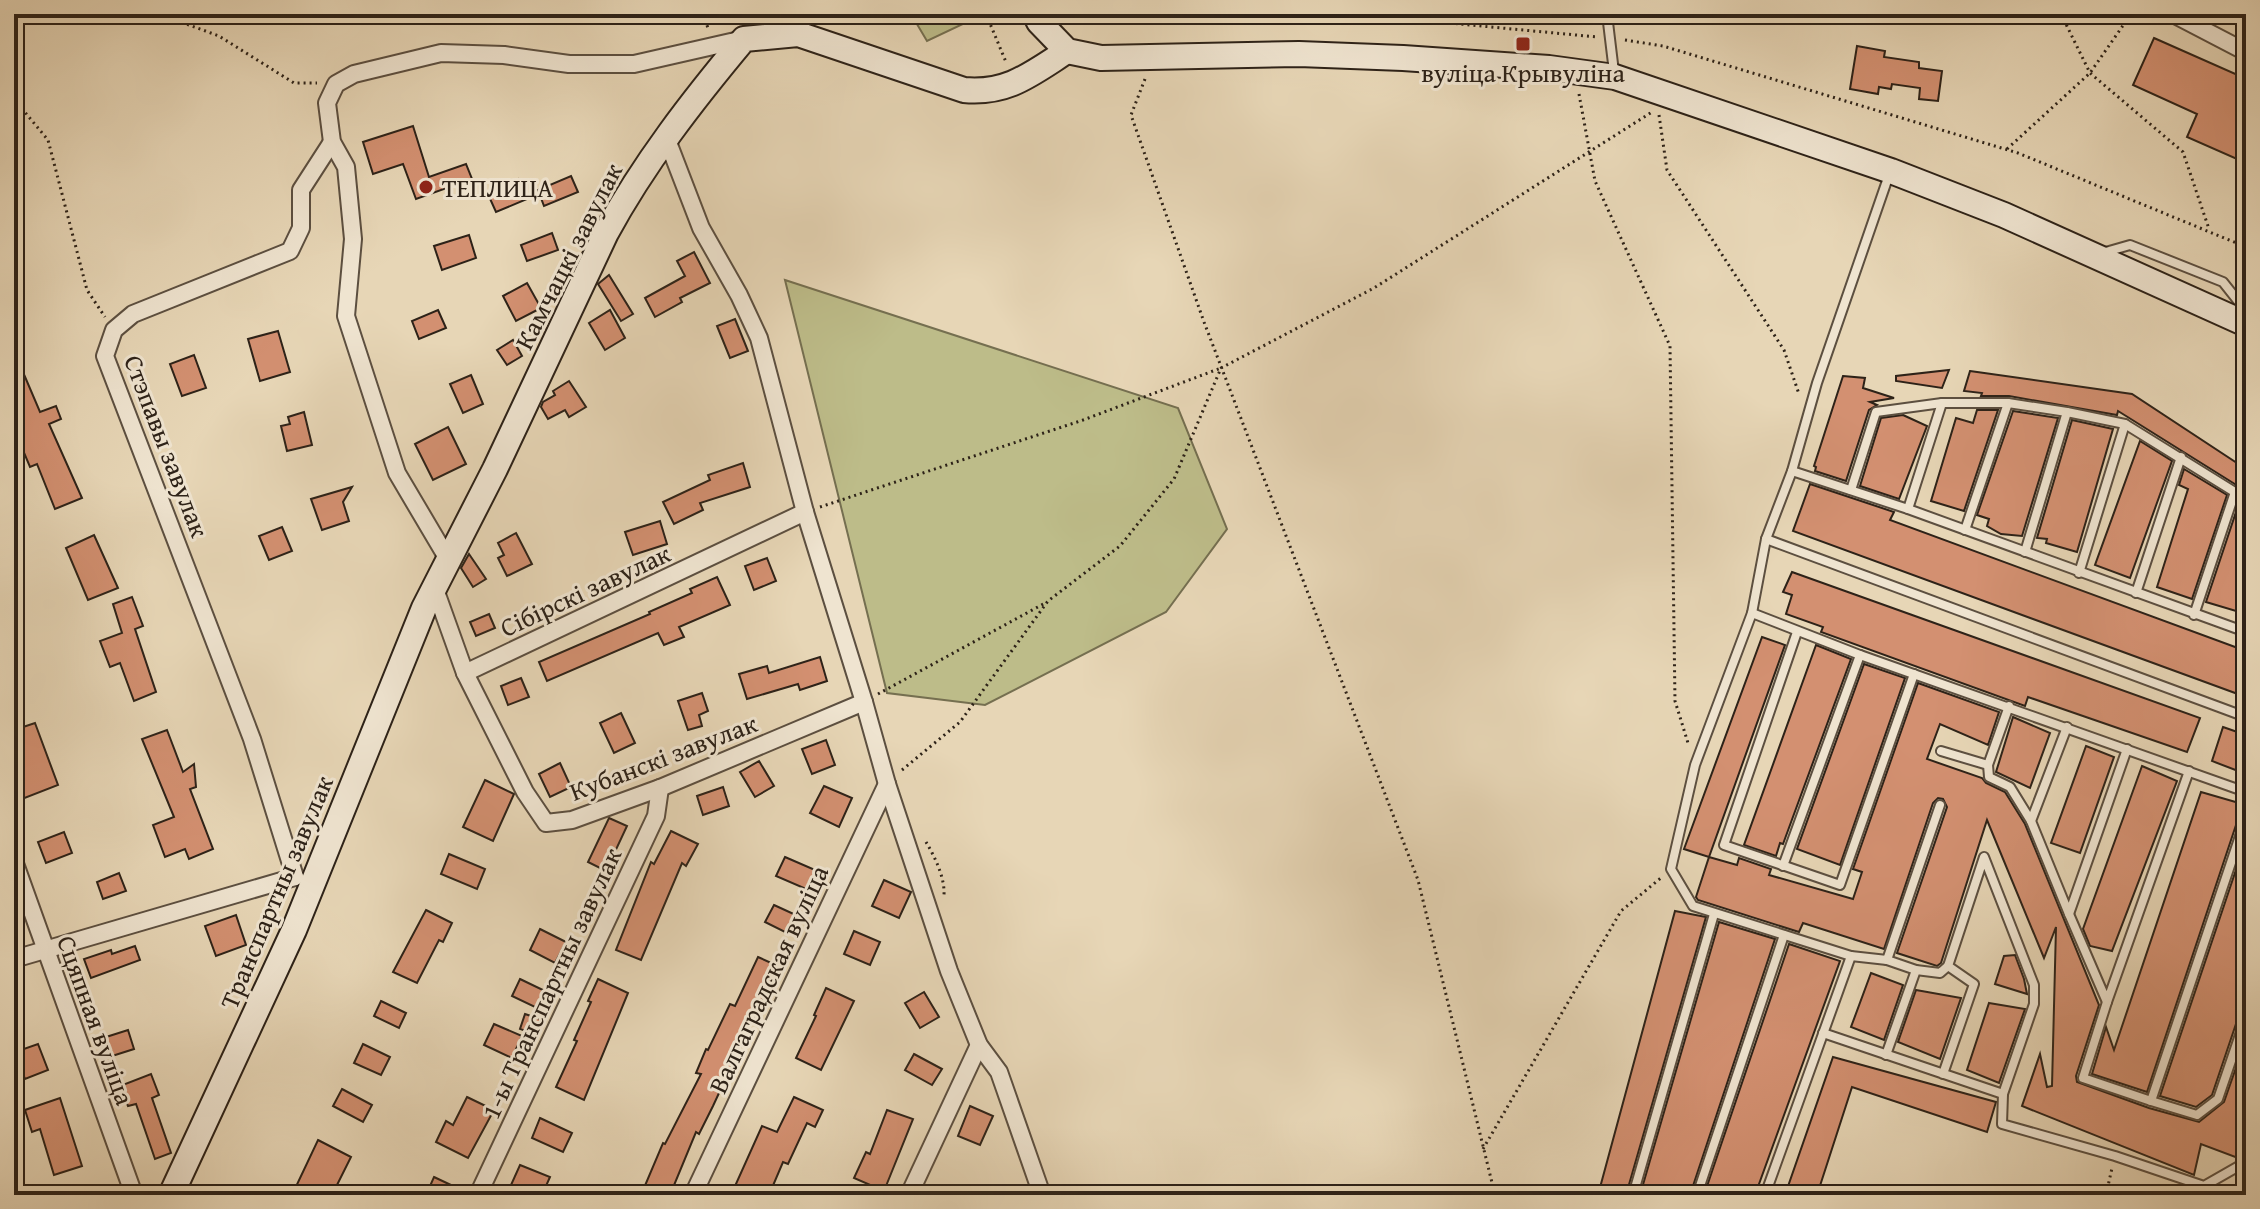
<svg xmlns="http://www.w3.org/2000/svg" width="2260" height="1209" viewBox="0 0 2260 1209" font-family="'Gentium Book Plus',serif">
<rect width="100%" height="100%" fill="#e7d6b6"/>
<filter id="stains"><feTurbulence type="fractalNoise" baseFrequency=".0025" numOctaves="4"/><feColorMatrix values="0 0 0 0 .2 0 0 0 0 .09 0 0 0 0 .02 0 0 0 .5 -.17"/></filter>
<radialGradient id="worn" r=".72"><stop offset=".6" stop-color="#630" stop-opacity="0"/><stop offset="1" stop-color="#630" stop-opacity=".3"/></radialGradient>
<g fill="#bdbc89" stroke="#756f50" stroke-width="2">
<path d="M911,14H962L965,23L927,41Z"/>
<path d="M785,280L1178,408L1227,529L1166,612L985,705L887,693Z"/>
</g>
<g fill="#d39071" stroke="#2d2218" stroke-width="2">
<path d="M2154,38L2240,76L2237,83L2246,87V163L2187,137L2197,114L2133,85Z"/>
<path d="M1857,46L1885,51L1884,57L1919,62V68L1942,71L1938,101L1919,99L1920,88L1892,84L1891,89L1879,87L1878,94L1850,89Z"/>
<path d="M413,126L429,177L466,164L472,179L416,199L403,164L373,174L363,142Z"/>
<path d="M571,176L578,192L544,206L538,190Z"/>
<path d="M518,179L527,199L496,212L487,192Z"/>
<path d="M552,233L558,250L527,261L521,245Z"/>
<path d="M469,235L476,258L442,270L434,246Z"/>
<path d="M694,252L710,283L680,298L682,302L655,317L645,298L685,276L677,261Z"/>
<path d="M609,275L633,314L621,321L598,284Z"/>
<path d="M527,283L541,308L516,321L503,296Z"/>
<path d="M438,310L446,328L419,339L412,321Z"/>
<path d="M610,310L625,338L605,350L589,323Z"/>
<path d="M735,319L748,351L730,358L717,326Z"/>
<path d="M278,331L290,372L260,381L248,339Z"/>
<path d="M513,340L522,356L507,365L497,350Z"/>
<path d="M14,351L40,412L56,406L61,419L49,424L82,498L55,509L37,464L30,467L14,429Z"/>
<path d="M194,355L206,388L182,396L170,364Z"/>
<path d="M1949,370L1942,388L1896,381V376Z"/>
<path d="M1970,371L2132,394L2246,469V491L2118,411L2117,415L2009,396H1981L1982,393L1964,391Z"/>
<path d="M471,375L483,404L463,413L450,384Z"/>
<path d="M1843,376L1865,378L1863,388L1894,398L1870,402L1877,405L1869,410L1846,481L1815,471L1816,467L1814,466Z"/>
<path d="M569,381L586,407L569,417L565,410L548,419L541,407L543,402L555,395L553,391Z"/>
<path d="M1977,410H1998L1964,511L1931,501L1956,418L1973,423Z"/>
<path d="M2013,411L2058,418L2022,536L2001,534L1987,526L1989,519L1977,515Z"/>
<path d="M304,412L312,445L287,451L281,426L290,424L288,417Z"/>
<path d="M1903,415L1927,426L1899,499L1860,486L1881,418Z"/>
<path d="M2072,420L2113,429L2077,552L2046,543L2047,539L2037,538Z"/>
<path d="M448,427L466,464L433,480L415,444Z"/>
<path d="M2140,441L2172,461L2130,578L2095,565Z"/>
<path d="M743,463L750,487L700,503L703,510L674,524L663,502L710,480L708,475Z"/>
<path d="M2184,469L2227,495L2192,599L2157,587L2188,489L2179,485Z"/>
<path d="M1810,484L1894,512L1890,520L2246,651V697L1793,531Z"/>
<path d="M352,487L343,502L349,521L322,530L311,499Z"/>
<path d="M2239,503L2246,506V614L2206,602Z"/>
<path d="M660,521L667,544L633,555L625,532Z"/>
<path d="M282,527L292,551L269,560L259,536Z"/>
<path d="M516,533L532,564L507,576L498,558L504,555L498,543Z"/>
<path d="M94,535L118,588L88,600L66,548Z"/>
<path d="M469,554L486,579L473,587L461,568Z"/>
<path d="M767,558L776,581L754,590L745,566Z"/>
<path d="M1792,572L2200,718L2187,752L2028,697L2025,706L1821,632L1823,627L1786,614L1792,595L1783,592Z"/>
<path d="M717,577L730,605L679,627L684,637L664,645L658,633L547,681L539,662L650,614L649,612L692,593L690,589Z"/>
<path d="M132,597L143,626L135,629L156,692L134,701L120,663L110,667L100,641L122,633L113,604Z"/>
<path d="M489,614L495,628L476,636L470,622Z"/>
<path d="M1762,637L1785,645L1709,857L1684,849Z"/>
<path d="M1816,645L1851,659L1783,844L1780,843L1776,856L1744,845Z"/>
<path d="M820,657L827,681L800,690L798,684L747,699L739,674L767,666L769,673Z"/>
<path d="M1864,664L1905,678L1840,865L1797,849Z"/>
<path d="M521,678L529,697L508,705L501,686Z"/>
<path d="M1918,683L1999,712L1988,745L1940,724L1927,759L1982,778L1986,783L2005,792L2025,824L2099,1005L2076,1076L2077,1082L2149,1108L2199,1122L2224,1102L2246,1039V1139L2238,1158L2201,1144L2194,1175L2022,1106L2040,1054L2047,1087L2052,1086L2056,927L2044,958L1987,820L1941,963L1937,966L1897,953L1947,807L1943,799L1938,798L1933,803L1884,949L1803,923L1799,932L1698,900L1696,897L1709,857L1737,865L1739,858L1771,869L1769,875L1853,899L1862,872L1853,869Z"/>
<path d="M702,693L708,711L699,715L702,726L688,730L678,701Z"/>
<path d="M621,713L635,743L614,753L600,723Z"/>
<path d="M2013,717L2050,733L2030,788L1996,772Z"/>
<path d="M35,723L58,785L22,799L14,777V730Z"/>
<path d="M2223,727L2246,735V774L2212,761Z"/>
<path d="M167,730L183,772L194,764L196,787L190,789L213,849L189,859L185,849L165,857L153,825L174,817L142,739Z"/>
<path d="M826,740L835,765L812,774L802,749Z"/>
<path d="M2086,746L2114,757L2080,853L2051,843Z"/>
<path d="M759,761L774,786L755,797L740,772Z"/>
<path d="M560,763L571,787L550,797L539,774Z"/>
<path d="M2142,766L2177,781L2112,951L2090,946L2083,929Z"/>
<path d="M485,780L514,794L493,841L463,827Z"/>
<path d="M824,786L852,798L839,827L810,813Z"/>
<path d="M723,787L729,806L703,815L697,796Z"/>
<path d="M2201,792L2246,805V811L2239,816L2147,1092L2092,1074L2106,1027L2114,1050Z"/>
<path d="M609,818L627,826L606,871L588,862Z"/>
<path d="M671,831L698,844L686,866L682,863L641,960L616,950L651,862L654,864Z"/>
<path d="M64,832L72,853L46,863L38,842Z"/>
<path d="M2246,840V1010L2239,1015L2212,1095L2196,1107L2160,1096Z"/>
<path d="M449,854L485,869L477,889L441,874Z"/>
<path d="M785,857L822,873L813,892L776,876Z"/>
<path d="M119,873L126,891L103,899L97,882Z"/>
<path d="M884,880L911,892L899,918L872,906Z"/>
<path d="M774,905L798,916L789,934L765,922Z"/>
<path d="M426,910L452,923L443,942L439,940L417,983L393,972Z"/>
<path d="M1675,911L1706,917L1626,1195H1598Z"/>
<path d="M236,915L246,945L216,956L205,926Z"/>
<path d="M1719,922L1775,939L1690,1195H1640Z"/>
<path d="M540,929L566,942L555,963L530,950Z"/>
<path d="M854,931L880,942L870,965L844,954Z"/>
<path d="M1789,944L1840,961L1755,1195H1704Z"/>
<path d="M135,946L140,960L91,978L84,959L111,950L112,954Z"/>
<path d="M2015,955L2024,979L2027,994L1995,984L2004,956Z"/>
<path d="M758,957L778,966L713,1106L699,1134L696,1132L670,1195H641L663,1143L665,1144L701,1074L696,1073L706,1049L708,1050L730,1004L735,1006Z"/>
<path d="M1871,973L1903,985L1884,1040L1851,1027Z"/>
<path d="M520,979L545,991L537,1008L512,996Z"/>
<path d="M598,979L628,993L584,1100L556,1087L577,1041L574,1040L591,1002L588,1001Z"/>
<path d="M826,988L854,1001L821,1070L796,1058L816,1016L814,1015Z"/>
<path d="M1916,990L1961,998L1940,1059L1898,1042Z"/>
<path d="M924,992L939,1017L920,1028L905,1003Z"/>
<path d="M381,1001L406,1013L399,1028L374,1016Z"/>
<path d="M1989,1003L2025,1009L1999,1083L1967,1070Z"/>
<path d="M525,1014L543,1020L537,1035L520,1029Z"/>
<path d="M494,1024L522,1036L512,1058L484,1045Z"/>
<path d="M128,1030L134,1049L109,1057L103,1038Z"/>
<path d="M38,1044L48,1070L25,1079L15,1052Z"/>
<path d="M363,1044L390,1057L381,1075L354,1063Z"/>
<path d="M914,1054L942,1069L932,1085L905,1070Z"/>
<path d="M1833,1057L1996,1102L1987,1132L1852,1087L1817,1195H1785Z"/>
<path d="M151,1074L159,1095L152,1098L171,1153L155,1159L136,1104L128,1106L120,1086Z"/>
<path d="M342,1089L372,1105L363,1122L333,1106Z"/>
<path d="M467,1097L494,1110L468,1158L436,1142L446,1121L453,1125Z"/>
<path d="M794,1097L823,1110L815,1127L807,1123L788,1164L783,1162L769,1195H731L762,1126L777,1132Z"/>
<path d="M60,1098L82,1166L54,1175L40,1129L32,1132L25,1110Z"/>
<path d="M970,1106L993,1116L980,1145L958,1136Z"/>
<path d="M887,1110L913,1119L884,1191L854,1178L866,1152L870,1154Z"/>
<path d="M540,1118L572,1133L563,1152L532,1138Z"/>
<path d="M318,1140L351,1157L332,1195H292Z"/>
<path d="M520,1165L550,1177L542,1195H534L511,1185Z"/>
<path d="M434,1177L468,1193L467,1195H426Z"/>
</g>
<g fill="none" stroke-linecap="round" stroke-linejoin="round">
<defs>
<g id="lane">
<path d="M1607,14L1614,72"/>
<path d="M1890,172L1817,383L1792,471L1766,539L1752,613L1695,765L1671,869L1693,906L1851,956L1887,960L1940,805"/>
<path d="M2102,253L2130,245L2223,282L2246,311"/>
<path d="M1792,471L1908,509L2246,632"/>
<path d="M1851,490L1876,412L1942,403H2008L2067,412L2125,424L2246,499"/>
<path d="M1908,509L1942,403"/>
<path d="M1965,530L2008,403"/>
<path d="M1766,539L2246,717"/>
<path d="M2025,552L2067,412"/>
<path d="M2079,573L2125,424"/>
<path d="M2136,593L2181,457"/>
<path d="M1752,613L1860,655L2246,792"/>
<path d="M2194,615L2235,492"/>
<path d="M1797,632L1724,845L1840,885L1914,674"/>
<path d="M2067,727L2031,821L2069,914L2127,749"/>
<path d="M1941,751L1988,765L2009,706"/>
<path d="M1988,765L1989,777L2010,787L2031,821"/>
<path d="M1783,866L1860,655"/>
<path d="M2069,914L2107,1002L2189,771"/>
<path d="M1887,960L1916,970L1940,973L1948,966"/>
<path d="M2107,1002L2083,1078L2151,1101L2246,818"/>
<path d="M1823,1033L2003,1094L2034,1004V985L1984,857L1948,966L1974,984L1943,1074"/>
<path d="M1886,1055L1916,970"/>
<path d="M2003,1094L2002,1124L2115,1156L2204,1186L2246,1162"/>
<path d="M2151,1101L2197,1115L2218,1099L2246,1017"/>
<path d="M1633,1195L1714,914"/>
<path d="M1697,1195L1784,935"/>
<path d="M1765,1195L1851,956"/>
</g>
<g id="street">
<path d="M2173,14L2246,52"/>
<path d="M666,137L701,228L739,295L759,338L805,512L864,702L887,784L949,971L979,1045L999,1072L1042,1195"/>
<path d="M449,561L397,473L346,316L353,239L346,167L332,142L327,103L336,84L354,74L441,53L504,55L569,64H634L744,39"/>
<path d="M435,589L465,673L525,792L546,823L572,820L660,788L864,702"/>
<path d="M465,673L805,512"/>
<path d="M14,861L134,1195"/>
<path d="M295,877L252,739L105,356L114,330L133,314L290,251L301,228V190L332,142"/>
<path d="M14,959L295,877"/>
<path d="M478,1195L656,816L660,788"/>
<path d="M693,1195L887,784"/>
<path d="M909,1195L979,1045"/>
</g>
<g id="secondary">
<path d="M1035,14L1039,22L1067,51L1101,58L1299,54L1403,58L1549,68L1615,77L1891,171L2004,215L2246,324"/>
<path d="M171,1195L294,930L424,608L495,469L606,233C644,163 693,100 744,39L798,34L964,90C1008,94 1031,74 1067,51"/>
</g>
</defs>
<use href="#lane" stroke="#5c4f40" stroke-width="12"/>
<use href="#street" stroke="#5c4f40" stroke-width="20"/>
<use href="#secondary" stroke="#2d2218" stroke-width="28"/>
<g stroke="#2d2218" stroke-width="3" stroke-dasharray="2 4" stroke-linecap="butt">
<path d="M159,14L219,36L294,83H317"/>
<path d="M703,14L709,31"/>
<path d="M986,14L1006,62"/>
<path d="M1087,14L1091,18L1109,21L1247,14"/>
<path d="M1354,14L1597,37"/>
<path d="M1415,14L1425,21"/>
<path d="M2061,14L2090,73L2183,152L2209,229"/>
<path d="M1625,40L1663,46L2018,153L2246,247"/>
<path d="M1145,79L1131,115L1204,322L1418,880L1495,1195"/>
<path d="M1579,94L1595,181L1670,346L1675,701L1688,743"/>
<path d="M14,99L48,140L87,290L105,317"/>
<path d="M1659,115L1667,170L1784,350L1799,394"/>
<path d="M2007,149L2090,73L2131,14"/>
<path d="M820,507L1083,420L1221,368"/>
<path d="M878,694L1047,602"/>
<path d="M902,770L960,722L1048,601L1120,546L1174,479L1221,368L1374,288L1652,112"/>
<path d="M926,842C935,857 945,878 944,895"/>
<path d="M1483,1149L1621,911L1662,877"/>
<path d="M2106,1195L2112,1168"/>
</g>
<use href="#lane" stroke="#efe4d0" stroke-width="8"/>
<use href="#street" stroke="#efe4d0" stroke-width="16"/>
<use href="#secondary" stroke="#efe4d0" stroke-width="24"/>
</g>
<g fill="#8f2418" stroke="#efe4d0" stroke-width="3">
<rect x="1515" y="36" width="16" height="16" rx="4"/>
<circle cx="426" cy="187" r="8"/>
</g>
<g text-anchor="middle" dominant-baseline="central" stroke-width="6" stroke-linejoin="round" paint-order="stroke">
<g font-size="26" fill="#2d2218" stroke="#efe4d0">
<text x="1523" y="72">вуліца Крывуліна</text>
<text x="442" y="187" text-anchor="start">ТЕПЛИЦА</text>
</g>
<g font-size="26" fill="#2d2218" stroke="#efe4d0">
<text transform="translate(568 256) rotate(-63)">Камчацкі завулак</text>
<text transform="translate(167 446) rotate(69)">Стэпавы завулак</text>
<text transform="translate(585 590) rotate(-25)">Сібірскі завулак</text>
<text transform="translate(663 757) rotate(-21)">Кубанскі завулак</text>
<text transform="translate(276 892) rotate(-67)">Транспартны завулак</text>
<text transform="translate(768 979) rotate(-65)">Валгаградская вуліца</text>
<text transform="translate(551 983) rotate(-65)">1-ы Транспартны завулак</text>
<text transform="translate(96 1020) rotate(70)">Сцяпная вуліца</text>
</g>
</g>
<rect width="2260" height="1209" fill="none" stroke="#e7d6b6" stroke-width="48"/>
<rect x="16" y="16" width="2228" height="1177" fill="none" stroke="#2d2218" stroke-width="4"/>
<rect x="24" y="24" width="2212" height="1161" fill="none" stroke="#2d2218" stroke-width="2"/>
<rect width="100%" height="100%" filter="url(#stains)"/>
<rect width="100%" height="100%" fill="url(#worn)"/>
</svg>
